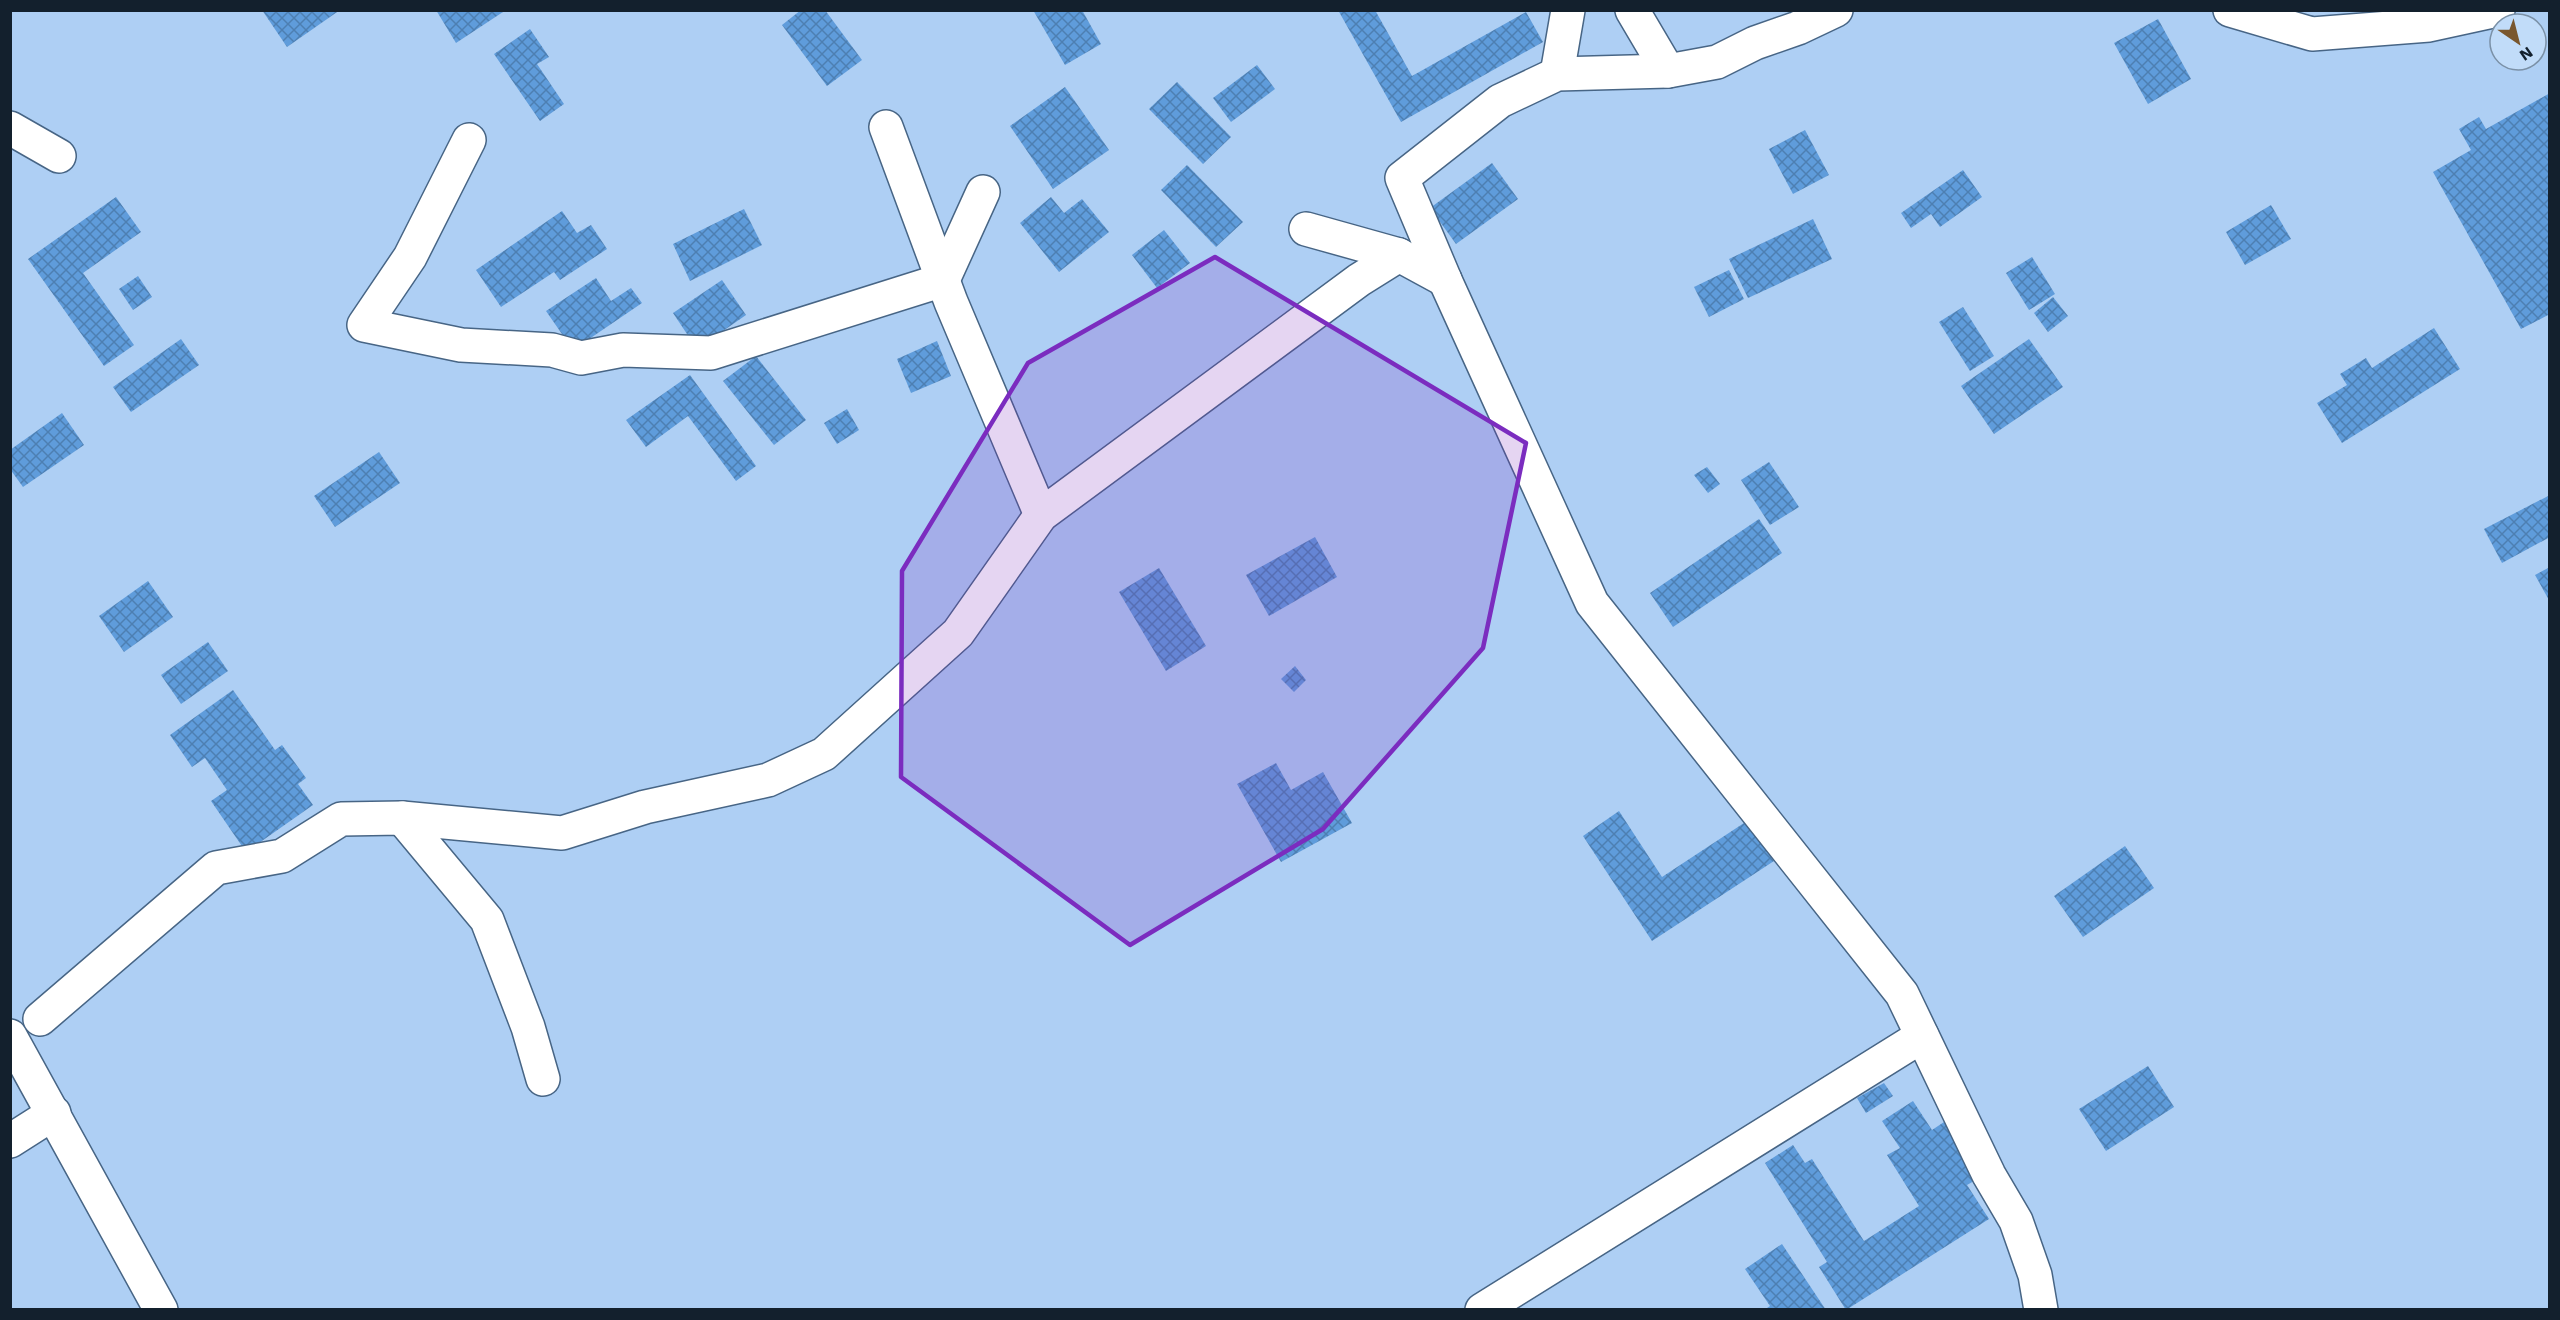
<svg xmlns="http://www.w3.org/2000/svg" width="2560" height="1320" viewBox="0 0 2560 1320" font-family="'Work Sans',sans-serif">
<defs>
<pattern id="building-cross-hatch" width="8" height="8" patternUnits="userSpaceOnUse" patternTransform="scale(1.5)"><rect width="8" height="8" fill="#5f9cdb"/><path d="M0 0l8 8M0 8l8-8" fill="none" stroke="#4d7fb2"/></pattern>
</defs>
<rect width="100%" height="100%" fill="#aecff4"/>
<g fill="url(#building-cross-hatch)">
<path d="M262,10H340L287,47Z"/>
<path d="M436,10H506L456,43Z"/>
<path d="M801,10H825L862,60L827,86L782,25Z"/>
<path d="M1033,10H1082L1101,44L1065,65Z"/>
<path d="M1338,10H1375L1412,76L1526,12L1543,42L1401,122Z"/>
<path d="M2158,19L2191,79L2148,104L2114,43Z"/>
<path d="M530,29L549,57L537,64L564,104L540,121L494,54Z"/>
<path d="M1257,65L1275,89L1231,122L1213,98Z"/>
<path d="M1177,82L1231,137L1203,164L1149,109Z"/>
<path d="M1065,87L1109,150L1053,189L1010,126Z"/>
<path d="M2550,93V314L2521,329L2433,172L2471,150L2459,129L2479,117L2486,129Z"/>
<path d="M1805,130L1829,175L1793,194L1769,149Z"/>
<path d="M1492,163L1518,199L1456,244L1430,208Z"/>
<path d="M1187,165L1243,222L1216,247L1161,190Z"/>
<path d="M1963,170L1982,197L1940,227L1931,214L1911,228L1901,213Z"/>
<path d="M116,197L141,232L83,273L134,345L104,366L28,259Z"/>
<path d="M1051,197L1064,213L1082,199L1109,232L1059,272L1020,223Z"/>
<path d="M2271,205L2291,239L2245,265L2226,232Z"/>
<path d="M744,209L762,245L690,281L673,244Z"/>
<path d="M562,211L577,233L591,225L607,249L560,280L554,272L501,307L476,270Z"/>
<path d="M1813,219L1832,259L1748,298L1729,259Z"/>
<path d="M1164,230L1190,263L1157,288L1132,255Z"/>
<path d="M2032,257L2055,294L2029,310L2006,273Z"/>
<path d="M1729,270L1744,299L1709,317L1694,287Z"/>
<path d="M138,276L152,297L133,310L119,289Z"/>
<path d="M596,278L611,301L631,288L642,303L573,350L546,311Z"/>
<path d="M722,280L746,315L697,349L673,313Z"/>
<path d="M2053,297L2068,316L2048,332L2034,313Z"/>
<path d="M1963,307L1994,356L1970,371L1939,322Z"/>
<path d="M2434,328L2460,369L2342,443L2317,403L2347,385L2340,374L2366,358L2372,368Z"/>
<path d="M181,339L199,365L131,412L113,387Z"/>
<path d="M2029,339L2063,387L1994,434L1961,386Z"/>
<path d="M937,341L951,376L911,393L897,359Z"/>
<path d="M756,356L806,420L774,445L723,381Z"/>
<path d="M690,375L756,466L736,481L688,416L646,447L626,420Z"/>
<path d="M847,409L859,430L837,444L824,423Z"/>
<path d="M62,413L84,445L23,487L10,469V450Z"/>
<path d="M379,452L400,483L335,527L314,496Z"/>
<path d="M1769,462L1799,507L1770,525L1741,480Z"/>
<path d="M1707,467L1720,484L1708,493L1694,475Z"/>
<path d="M2550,495V537L2502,563L2484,529Z"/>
<path d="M1759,519L1782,553L1673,627L1650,593Z"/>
<path d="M1315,537L1337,577L1269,616L1246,575Z"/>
<path d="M2550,567V602L2535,575Z"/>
<path d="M1159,568L1206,646L1166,671L1119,592Z"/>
<path d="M148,581L173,617L124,652L99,616Z"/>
<path d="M208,642L228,671L181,704L161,675Z"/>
<path d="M1295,666L1306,680L1294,692L1281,679Z"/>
<path d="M233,690L275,750L282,745L306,778L298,784L313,805L246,852L211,801L227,790L205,758L192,767L170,735Z"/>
<path d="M1276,763L1291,790L1323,772L1352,823L1281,862L1237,784Z"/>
<path d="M1619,811L1662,877L1747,821L1774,861L1652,941L1583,836Z"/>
<path d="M2125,846L2154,888L2083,937L2054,896Z"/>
<path d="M2148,1066L2174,1107L2106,1151L2079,1109Z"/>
<path d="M1884,1083L1893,1096L1866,1113L1857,1098Z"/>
<path d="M1913,1101L1932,1130L1947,1120L1974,1163L1966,1168L1974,1181L1967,1185L1989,1219L1846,1310L1819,1267L1827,1262L1765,1163L1793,1145L1805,1163L1812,1159L1864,1241L1919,1206L1887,1155L1900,1148L1882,1121Z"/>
<path d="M1782,1244L1826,1310H1764L1770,1306L1745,1269Z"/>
</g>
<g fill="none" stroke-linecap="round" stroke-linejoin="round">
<defs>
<g id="street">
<path d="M1632,10L1668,71L1717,62L1755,43L1798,28L1836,10"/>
<path d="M2230,10L2312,34L2429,25L2498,10"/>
<path d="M1668,71L1557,74L1500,101L1402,178L1445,280L1592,603L1902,994L1989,1175L2016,1221L2035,1275L2041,1310"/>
<path d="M1557,74L1568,10"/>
<path d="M886,127L951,302L1041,515"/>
<path d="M10,128L59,156"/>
<path d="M469,140L410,257L364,325L461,345L552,350L581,358L623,350L711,353L943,280L983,192"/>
<path d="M1306,229L1399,255"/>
<path d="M402,818L487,920L528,1027L543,1079"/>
<path d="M40,1019L216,868L282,856L341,819L402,818L562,833L645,807L768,780L824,754L958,633L1041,515L1359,280L1399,255L1445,280"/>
<path d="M10,1036L161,1310"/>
<path d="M10,1141L54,1113"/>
<path d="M1482,1310L1922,1036"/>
</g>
</defs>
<use href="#street" stroke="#476585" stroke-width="36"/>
<use href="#street" stroke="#fff" stroke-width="33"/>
</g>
<path fill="#7b2cbf" fill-opacity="0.2" stroke="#7b2cbf" stroke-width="4.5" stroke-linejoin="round" d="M1215,257L1526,443L1483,648L1323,829L1130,945L901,777L902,571L1028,363Z"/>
<rect width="2560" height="1320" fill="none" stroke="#13202d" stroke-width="24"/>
<g transform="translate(2518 42) rotate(145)"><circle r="28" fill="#c1dcf9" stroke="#7b91a7" stroke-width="1.5"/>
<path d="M0-4.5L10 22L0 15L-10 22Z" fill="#79572e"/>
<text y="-9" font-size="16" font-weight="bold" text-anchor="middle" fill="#13202d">N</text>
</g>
</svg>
